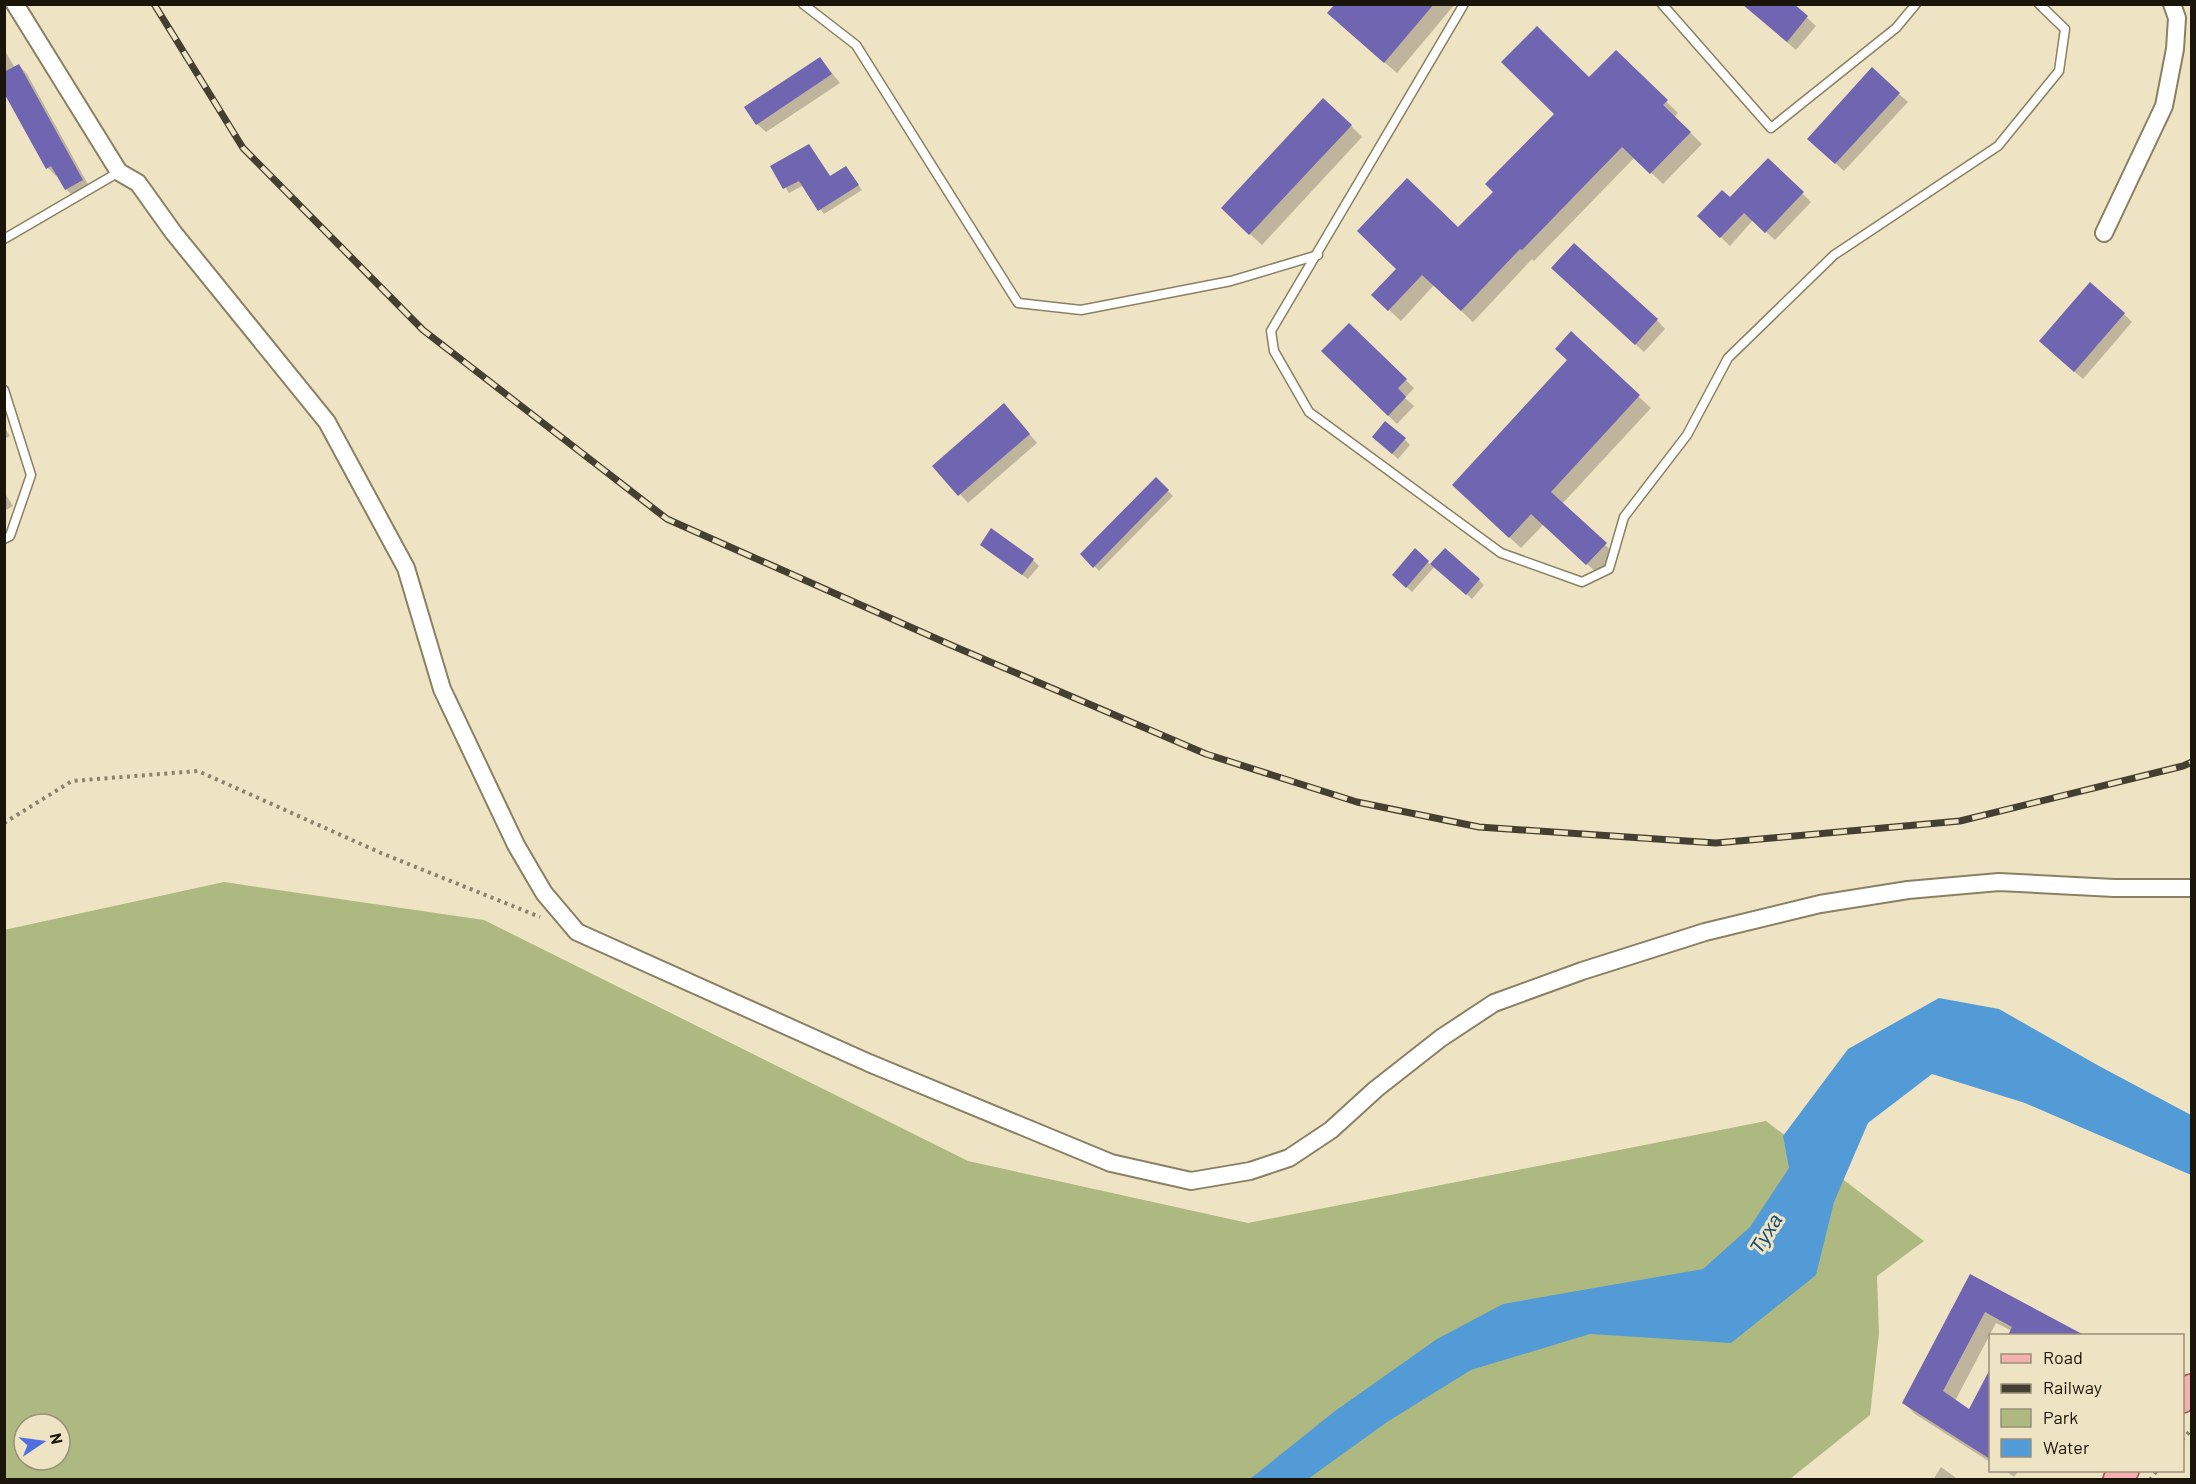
<svg xmlns="http://www.w3.org/2000/svg" width="2196" height="1484" viewBox="0 0 2196 1484" font-family="Barlow,sans-serif">
<rect width="100%" height="100%" fill="#eee3c3"/>
<path fill="#aeb982" fill-rule="evenodd" d="M224,882L484,920L968,1161L1248,1223L1766,1121L1924,1241L1877,1276L1879,1333L1870,1415L1790,1479H5L4,930ZM24,1424H60V1460H24Z"/>
<path fill="#539bd6" d="M1939,998L1999,1009L2099,1066L2191,1115V1175L2025,1103L1932,1074L1868,1123L1834,1202L1816,1275L1731,1343L1590,1334L1471,1370L1387,1422L1308,1479H1250L1335,1411L1437,1339L1503,1304L1703,1269L1750,1227L1789,1168L1783,1136L1848,1049Z"/>
<g fill="#0003">
<path d="M1336,4H1455L1397,73L1341,25Z"/>
<path d="M1742,4H1792L1816,26L1796,50Z"/>
<path d="M4,49L15,68L19,66L27,74L90,188L74,197L66,189L58,175L56,176L48,168L4,90Z"/>
<path d="M1616,52L1678,113L1674,117L1702,144L1663,184L1635,157L1534,261L1532,259L1473,322L1434,285L1401,321L1373,295L1459,230L1495,192L1589,79Z"/>
<path d="M820,58L840,83L766,132L757,124Z"/>
<path d="M1899,94L1908,102L1844,171L1818,147Z"/>
<path d="M1351,126L1362,137L1262,245L1234,219Z"/>
<path d="M809,146L831,177L846,168L862,190L824,214L804,185L789,193L772,166Z"/>
<path d="M1768,160L1811,202L1775,240L1753,220L1730,246L1699,216L1730,200Z"/>
<path d="M1561,276L1657,320L1665,329L1644,352Z"/>
<path d="M2124,314L2132,322L2083,379L2049,350Z"/>
<path d="M1349,325L1414,388L1405,398L1414,406L1397,424L1323,351Z"/>
<path d="M1571,334L1651,408L1562,504L1617,556L1599,575L1544,524L1521,548L1466,497L1569,361Z"/>
<path d="M1013,414L1037,443L968,503L935,466Z"/>
<path d="M4,427L10,436L4,439Z"/>
<path d="M1404,439L1410,445L1398,459L1379,442Z"/>
<path d="M1156,479L1173,496L1099,571L1082,554Z"/>
<path d="M4,492L13,506L4,511Z"/>
<path d="M987,550L1033,560L1039,566L1028,579Z"/>
<path d="M1415,550L1431,565L1479,580L1484,585L1472,599L1435,566L1412,592L1399,580Z"/>
<path d="M1971,1276L2080,1336H2010L2012,1331L1996,1323L1955,1401L1970,1411L1990,1372V1462L1915,1414L1904,1403Z"/>
<path d="M1941,1467L1955,1477L1957,1480H1933Z"/>
<path d="M2004,1470H2019L2014,1477Z"/>
</g>
<g fill="#6f65b0">
<path d="M1335,4H1434L1384,63L1327,13Z"/>
<path d="M1742,4H1794L1808,16L1787,42Z"/>
<path d="M1537,26L1589,77L1616,50L1668,100L1663,105L1691,132L1650,174L1622,147L1522,250L1520,249L1461,311L1422,275L1388,311L1371,295L1396,269L1357,231L1407,178L1458,227L1493,192L1485,184L1554,114L1501,62Z"/>
<path d="M820,57L832,74L756,125L744,107Z"/>
<path d="M19,64L83,180L65,190L51,166L46,169L4,93V72Z"/>
<path d="M1872,67L1900,93L1835,164L1807,139Z"/>
<path d="M1323,98L1352,125L1249,235L1221,208Z"/>
<path d="M809,144L830,176L846,166L859,185L818,211L799,181L783,189L770,166Z"/>
<path d="M1768,158L1804,192L1765,233L1744,213L1720,238L1697,216L1722,190L1730,197Z"/>
<path d="M1574,243L1658,319L1635,345L1551,268Z"/>
<path d="M2090,282L2125,313L2074,372L2039,341Z"/>
<path d="M1349,323L1407,379L1398,388L1406,397L1388,416L1321,351Z"/>
<path d="M1571,331L1640,395L1551,492L1607,543L1586,565L1531,514L1509,538L1452,485L1567,360L1555,349Z"/>
<path d="M1004,403L1030,434L958,496L932,466Z"/>
<path d="M1385,421L1406,438L1392,454L1372,437Z"/>
<path d="M1156,477L1169,490L1093,568L1080,554Z"/>
<path d="M991,528L1034,559L1022,575L980,545Z"/>
<path d="M1415,548L1429,561L1406,588L1392,575Z"/>
<path d="M1445,548L1480,579L1466,595L1430,564Z"/>
<path d="M1970,1274L2084,1335H2008L2012,1327L1985,1312L1943,1391L1969,1409L1990,1369V1459L1902,1403Z"/>
</g>
<g fill="none" stroke-linecap="round" stroke-linejoin="round">
<defs>
<g id="lane">
<path d="M803,4L856,45L1018,303L1081,310L1231,281L1318,255"/>
<path d="M1464,4L1271,331L1274,351L1309,412L1501,553L1582,582L1609,569L1624,517L1687,435L1728,358L1834,255L1998,146L2059,71L2065,29L2039,4"/>
<path d="M1662,4L1771,128L1896,28L1916,4"/>
<path d="M4,239L119,172"/>
<path d="M4,390L31,475L10,536L4,539"/>
</g>
<g id="street">
<path d="M15,4L119,172L138,183L173,232L327,422L406,568L442,689L516,845L544,893L577,932L869,1063L1111,1163L1191,1181L1250,1171L1289,1158L1331,1130L1376,1089L1441,1038L1494,1003L1582,971L1705,932L1820,904L1908,890L1999,882L2114,888H2192"/>
<path d="M2104,233L2164,106L2175,49L2177,18L2172,4"/>
</g>
<g id="primary">
<path d="M2182,1399L2192,1388"/>
<path d="M2117,1480L2125,1470"/>
</g>
</defs>
<use href="#lane" stroke="#8a8063" stroke-width="11"/>
<use href="#street" stroke="#8a8063" stroke-width="20"/>
<use href="#primary" stroke="#a45752" stroke-width="30"/>
<g stroke="#89826c" stroke-width="4" stroke-dasharray="3 4.5" stroke-linecap="butt">
<path d="M4,823L72,781L198,771L381,853L540,917"/>
<path d="M2182,1440L2192,1429"/>
<path d="M2150,1480L2157,1470"/>
</g>
<use href="#lane" stroke="#fff" stroke-width="8"/>
<use href="#street" stroke="#fff" stroke-width="16"/>
<use href="#primary" stroke="#f5afae" stroke-width="27"/>
<defs>
<path id="rail" d="M154,4L243,148L423,330L667,519L953,646L1206,754L1357,802L1479,827L1716,843L1960,821L2183,766L2192,762"/>
</defs>
<use href="#rail" stroke="#443f30" stroke-width="7"/>
<use href="#rail" stroke="#eee3c3" stroke-width="4.5" stroke-dasharray="14" stroke-linecap="butt"/>
</g>
<g text-anchor="middle" dominant-baseline="central" stroke-width="6" stroke-linejoin="round" paint-order="stroke">
<g font-size="20" font-style="italic" fill="#194d76" stroke="#eee3c3">
<text transform="translate(1765 1233) rotate(-58)">Туха</text>
</g>
</g>
<rect width="2196" height="1484" fill="none" stroke="#19150a" stroke-width="12"/>
<rect x="1989" y="1334" width="195" height="138" fill="#eee3c3" stroke="#999179" stroke-width="1.5"/>
<rect x="2001" y="1354" width="30" height="9" fill="#f5afae" stroke="#999179" stroke-width="1.5"/>
<text x="2043" y="1364" font-size="18" fill="#19150a">Road</text>
<rect x="2001" y="1384" width="30" height="9" fill="#443f30" stroke="#999179" stroke-width="1.5"/>
<text x="2043" y="1394" font-size="18" fill="#19150a">Railway</text>
<rect x="2001" y="1409" width="30" height="18" fill="#aeb982" stroke="#999179" stroke-width="1.5"/>
<text x="2043" y="1424" font-size="18" fill="#19150a">Park</text>
<rect x="2001" y="1439" width="30" height="18" fill="#539bd6" stroke="#999179" stroke-width="1.5"/>
<text x="2043" y="1454" font-size="18" fill="#19150a">Water</text>
<g transform="translate(42 1442) rotate(77)"><circle r="28" fill="#eee3c3" stroke="#999179" stroke-width="1.5"/>
<path d="M0-4.5L10 22L0 15L-10 22Z" fill="#4f6ee2"/>
<text y="-9" font-size="16" font-weight="bold" text-anchor="middle" fill="#19150a">N</text>
</g>
</svg>
